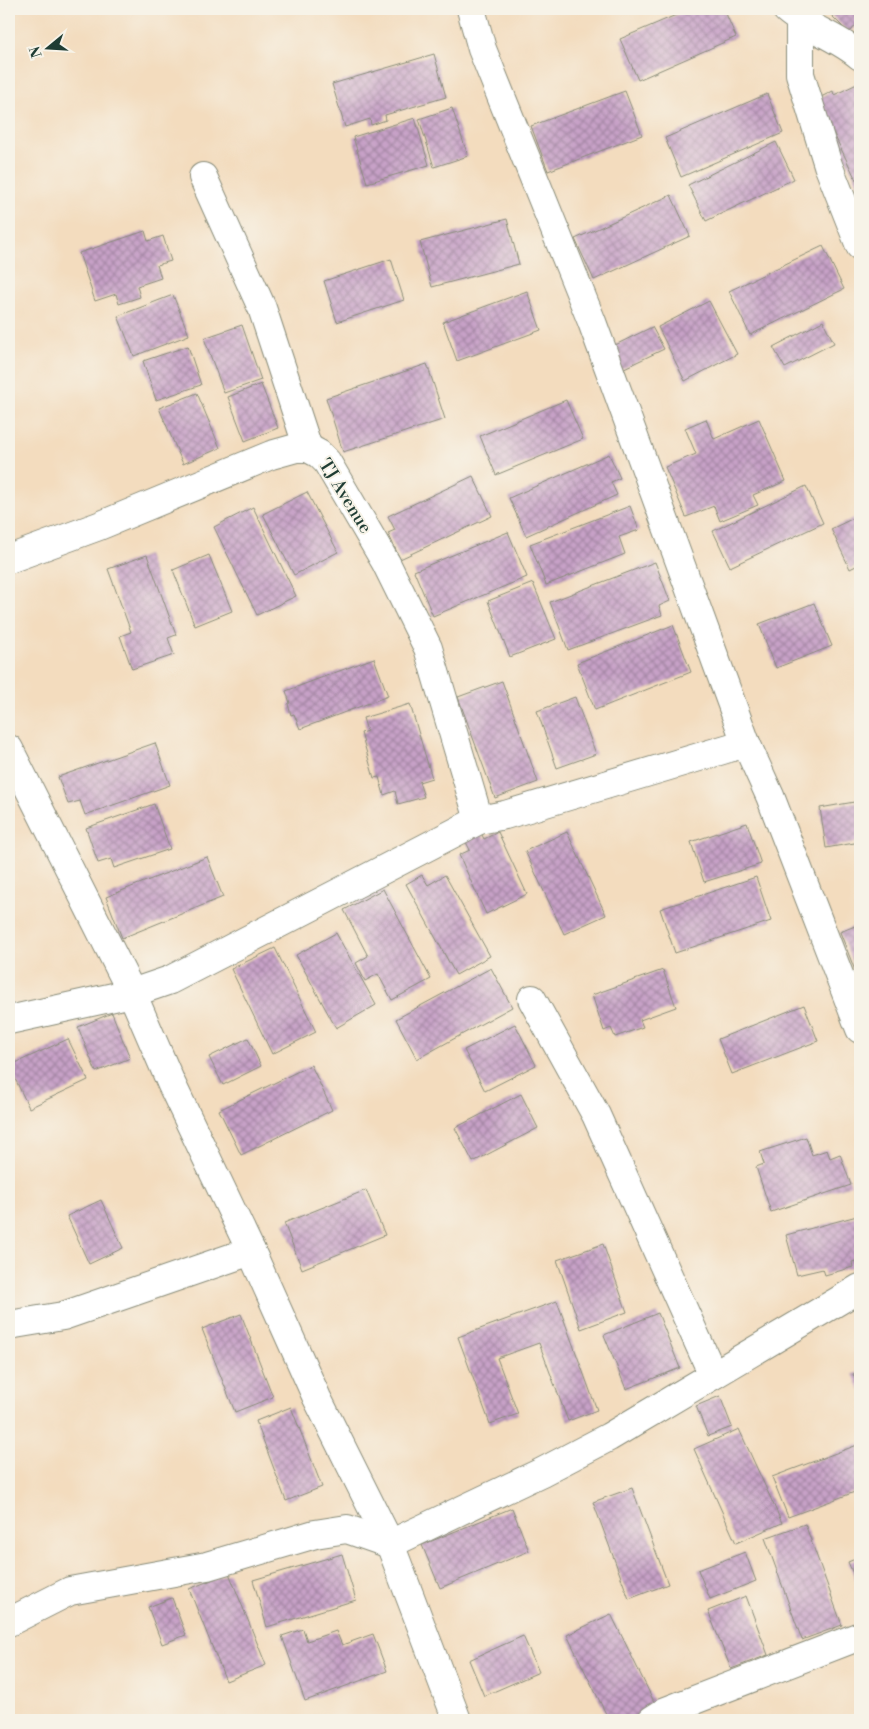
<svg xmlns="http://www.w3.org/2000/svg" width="869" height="1729" viewBox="0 0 869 1729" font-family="'Libre Bodoni',serif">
<defs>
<pattern id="building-cross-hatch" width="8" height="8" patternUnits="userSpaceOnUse" patternTransform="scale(1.25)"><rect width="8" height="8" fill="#c7a1c7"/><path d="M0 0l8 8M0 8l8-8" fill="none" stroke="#a184a2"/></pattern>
</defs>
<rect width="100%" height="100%" fill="#f7f3e8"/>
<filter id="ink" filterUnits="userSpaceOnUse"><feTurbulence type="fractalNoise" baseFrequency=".02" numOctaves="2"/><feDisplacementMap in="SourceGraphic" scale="10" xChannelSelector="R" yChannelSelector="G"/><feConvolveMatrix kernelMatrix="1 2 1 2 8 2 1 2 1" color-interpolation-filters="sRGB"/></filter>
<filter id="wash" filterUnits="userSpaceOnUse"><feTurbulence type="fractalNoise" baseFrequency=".0096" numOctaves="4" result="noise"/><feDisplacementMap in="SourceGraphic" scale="20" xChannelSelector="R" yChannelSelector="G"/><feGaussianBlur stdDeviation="1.12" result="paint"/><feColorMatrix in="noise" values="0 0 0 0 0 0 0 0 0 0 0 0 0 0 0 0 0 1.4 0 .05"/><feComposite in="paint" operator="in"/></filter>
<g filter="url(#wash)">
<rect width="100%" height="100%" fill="#f3dcbe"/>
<g id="blocks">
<g fill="url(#building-cross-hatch)">
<path d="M690,9H724L736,37L638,80L620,39Z"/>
<path d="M825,9H860V21L849,33Z"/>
<path d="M434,54L446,97L385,115L386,120L371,125L370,119L345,127L332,84Z"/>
<path d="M859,83L860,87V188L817,99L833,91L834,95Z"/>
<path d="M625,91L642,135L548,171L531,126Z"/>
<path d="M767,94L783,133L681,177L665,138Z"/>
<path d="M452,108L468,156L434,167L419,119Z"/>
<path d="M415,118L429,165L367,183L353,137Z"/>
<path d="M776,142L794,179L706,221L688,185Z"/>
<path d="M671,195L690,236L594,280L575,239Z"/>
<path d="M507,219L519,264L432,287L420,242Z"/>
<path d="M145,231L148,241L163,236L171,261L157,265L161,278L137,286L140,297L119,304L116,294L95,301L79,253Z"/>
<path d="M823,246L844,289L750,335L729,291Z"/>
<path d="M391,259L404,300L337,322L324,281Z"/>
<path d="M527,291L541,330L457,361L443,322Z"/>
<path d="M173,295L189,335L134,356L118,316Z"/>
<path d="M709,301L737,354L685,381L658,327Z"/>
<path d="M823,321L834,343L785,368L773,347Z"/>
<path d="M242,325L261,380L224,393L204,338Z"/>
<path d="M652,327L664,349L620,370L609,348Z"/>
<path d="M188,346L201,385L156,400L143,361Z"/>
<path d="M427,364L445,419L343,452L326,398Z"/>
<path d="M261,384L278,428L245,441L228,397Z"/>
<path d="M197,393L220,448L183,464L159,408Z"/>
<path d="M566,400L583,439L496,475L480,436Z"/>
<path d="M706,419L714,439L759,419L786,481L753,495L758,505L720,521L714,506L686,517L665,467L696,454L685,428Z"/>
<path d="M609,454L620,478L611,482L617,495L526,536L509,498Z"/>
<path d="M473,476L492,516L400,559L388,533L395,530L388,516Z"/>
<path d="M806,486L823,523L730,567L713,531Z"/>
<path d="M307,492L338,552L294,575L263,514Z"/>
<path d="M630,506L639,530L619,537L625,554L546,585L530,544Z"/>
<path d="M253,507L296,596L257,615L214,527Z"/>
<path d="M860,515V564L850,569L831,529Z"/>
<path d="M508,532L527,577L433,616L414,571Z"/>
<path d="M147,555L176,635L168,638L174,655L132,669L120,636L131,632L108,569Z"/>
<path d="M209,555L232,611L195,626L173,570Z"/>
<path d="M655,562L670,601L659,606L662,615L568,650L550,602Z"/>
<path d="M533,583L556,639L510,657L488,601Z"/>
<path d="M814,603L832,646L776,668L759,624Z"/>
<path d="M673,625L691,672L595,710L577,663Z"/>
<path d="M374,658L388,696L300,729L294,714L291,715L288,704L290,703L286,691Z"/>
<path d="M502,681L538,782L495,798L458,697Z"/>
<path d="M575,697L596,754L557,768L537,711Z"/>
<path d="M410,704L432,778L419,782L424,797L398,804L395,791L384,795L379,777L374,778L361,733L367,731L363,718Z"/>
<path d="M155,743L170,785L85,815L80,801L68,804L58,777Z"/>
<path d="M860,801V842L826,848L820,808Z"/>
<path d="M154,804L170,849L114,868L111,859L98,863L86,828Z"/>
<path d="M747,823L761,864L704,882L691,842Z"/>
<path d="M498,832L527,894L486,914L459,855L470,850L465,840L481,833L484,839Z"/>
<path d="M567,832L606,915L564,934L525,851Z"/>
<path d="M207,857L223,897L122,938L106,897Z"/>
<path d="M422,875L428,885L445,875L490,956L456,975L406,884Z"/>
<path d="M756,877L771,921L675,953L660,909Z"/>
<path d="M383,889L431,979L392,1000L378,974L365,981L356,963L368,956L344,910Z"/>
<path d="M860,924V977L858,978L840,932Z"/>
<path d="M336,933L376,1005L336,1028L296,955Z"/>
<path d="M275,948L316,1032L272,1054L231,969Z"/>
<path d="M491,968L512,1007L417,1059L396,1019Z"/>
<path d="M663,970L676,1007L640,1020L643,1027L615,1037L611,1028L604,1031L592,995Z"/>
<path d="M804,1005L818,1041L732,1074L718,1039Z"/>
<path d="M112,1013L130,1058L96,1072L78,1027Z"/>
<path d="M515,1024L536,1065L485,1091L464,1050Z"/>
<path d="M248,1038L261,1066L223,1085L209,1057Z"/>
<path d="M68,1039L88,1080L29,1108L9,1066Z"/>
<path d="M311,1065L332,1110L241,1155L219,1110Z"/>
<path d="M521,1094L538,1128L473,1162L455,1128Z"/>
<path d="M806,1137L812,1155L827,1150L830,1158L840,1154L851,1185L771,1212L756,1167L764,1164L760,1152Z"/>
<path d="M366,1190L385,1235L302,1269L284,1223Z"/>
<path d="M101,1200L123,1248L89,1264L67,1216Z"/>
<path d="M857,1216L860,1228V1260L852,1262L853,1267L825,1275L823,1269L797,1275L786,1235Z"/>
<path d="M603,1244L627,1312L581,1329L557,1260Z"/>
<path d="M557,1301L597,1410L568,1421L539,1343L497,1358L518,1414L490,1424L458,1337Z"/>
<path d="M658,1313L680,1368L626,1389L604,1335Z"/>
<path d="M241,1314L273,1397L235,1412L202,1329Z"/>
<path d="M860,1372V1391L853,1374Z"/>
<path d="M720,1396L732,1427L708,1436L696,1406Z"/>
<path d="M291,1407L322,1487L286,1501L256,1421Z"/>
<path d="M739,1429L782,1523L736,1543L694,1449Z"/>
<path d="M860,1444V1490L788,1517L772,1477Z"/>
<path d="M632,1488L668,1584L629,1599L593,1502Z"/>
<path d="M512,1508L529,1551L440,1588L422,1545Z"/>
<path d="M805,1524L842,1625L802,1640L765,1538Z"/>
<path d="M745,1552L756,1581L710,1599L698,1570Z"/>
<path d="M342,1554L356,1600L267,1627L253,1580Z"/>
<path d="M860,1557V1590L848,1562Z"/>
<path d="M229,1573L266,1665L226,1681L189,1589Z"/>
<path d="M746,1596L768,1655L731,1669L708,1611Z"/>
<path d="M172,1598L186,1635L162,1644L148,1607Z"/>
<path d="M611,1614L658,1710L637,1720H609L567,1635Z"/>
<path d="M303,1629L307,1641L336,1631L342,1645L373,1634L387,1671L305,1701L282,1636Z"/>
<path d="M523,1636L539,1672L484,1696L469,1660Z"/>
</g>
</g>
</g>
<g filter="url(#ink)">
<use href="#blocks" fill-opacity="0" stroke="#898c79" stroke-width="1"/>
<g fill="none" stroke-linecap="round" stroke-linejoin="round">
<defs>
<g id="street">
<path d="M471,9L482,49L592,322L746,743L770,796L860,1029"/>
<path d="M809,9L800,21V74L828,165L860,246"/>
<path d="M787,10C809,29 838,37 860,56"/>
<path d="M203,177L262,308L308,448"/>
<path d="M9,559L99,526L271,455L296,448H308L319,454L327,462L386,563L428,648L479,820"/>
<path d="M9,749L132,993L171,1083L251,1251L317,1398L390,1544L457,1720"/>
<path d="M532,999L596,1115L713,1375"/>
<path d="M9,1020L132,993L170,980L479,820L505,815L746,743"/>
<path d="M9,1325L63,1316L251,1251"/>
<path d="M9,1622L70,1591L207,1566L315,1534L347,1529L390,1544L542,1472L609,1437L860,1288"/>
<path d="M652,1720L666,1711L860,1636"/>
</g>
</defs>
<use href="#street" stroke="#898c79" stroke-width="30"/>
<use href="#street" stroke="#fff" stroke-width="28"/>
</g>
</g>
<g text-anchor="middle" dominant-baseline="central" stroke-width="4" stroke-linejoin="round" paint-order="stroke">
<g font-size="18" fill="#1f3d34" stroke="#f7f3e8">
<text transform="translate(345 496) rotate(58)">TJ Avenue</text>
</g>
</g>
<rect width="869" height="1729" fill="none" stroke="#f7f3e8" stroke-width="30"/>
<g transform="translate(48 48) rotate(252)" stroke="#f7f3e8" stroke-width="4" paint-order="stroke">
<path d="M0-4L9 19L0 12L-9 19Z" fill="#1f3d34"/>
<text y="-8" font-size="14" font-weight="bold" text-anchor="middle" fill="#1f3d34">N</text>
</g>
</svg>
